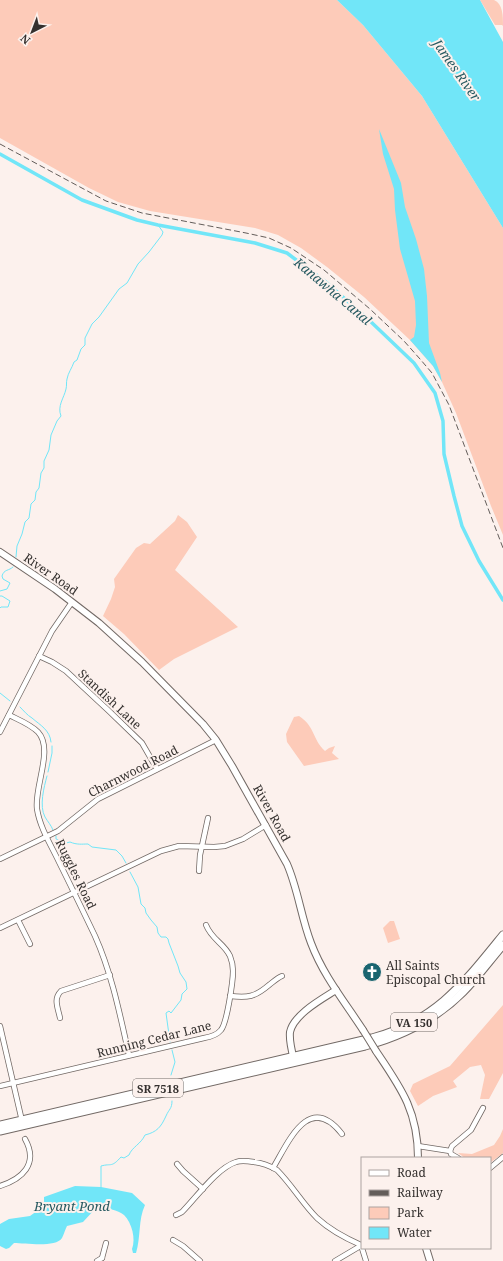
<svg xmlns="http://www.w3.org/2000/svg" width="503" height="1261" viewBox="0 0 503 1261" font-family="'Noto Serif',serif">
<rect width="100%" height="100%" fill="#fcf1ed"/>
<g fill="#fdcbb9">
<path d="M0,0H337L363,25L422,96L503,228V535L491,506L456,413L442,382L433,366L410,340L364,297L327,267L301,248L278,235L255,228L150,211L118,202L89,188L0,138Z"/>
<path d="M480,0C484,0 490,0 494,0C503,4 503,16 503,26L502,25H495Z"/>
<path d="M178,515L187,522L197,537L175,570L238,627L174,659L159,670L124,634L103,616L111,599L115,587L114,579L136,548L144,543L150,544L175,521Z"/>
<path d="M299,716C315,726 312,739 325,751L329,748L335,746L332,753L339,759L304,766L287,742L286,734L294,717Z"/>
<path d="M390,921H394L400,939L388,943L383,928Z"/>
<path d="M503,1005V1073L489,1099H480L485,1075L481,1065L470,1067L453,1081L457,1087L433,1096L418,1106L410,1091L413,1084L450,1066Z"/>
<path d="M503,1129V1153L490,1163V1158H465L458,1153L472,1154L494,1145L500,1136Z"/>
</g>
<g fill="#71e6f8">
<path d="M337,0H480L503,42V228L422,96L363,25Z"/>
<path d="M379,129L401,183L405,207L416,239L424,269L427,296L429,343L440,373L442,382L433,366L410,340L414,337L416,325L415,301L400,249L395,210L394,189L383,154Z"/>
<path d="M75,1186L101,1187L132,1193L145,1205C138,1220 141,1237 136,1253H133L132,1249C136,1239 132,1223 124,1215C118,1210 106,1208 99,1206L95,1209L83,1222L67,1226C65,1230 64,1234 62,1238C56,1248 25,1243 14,1243L9,1248L6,1249L0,1246V1224L9,1219L30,1216L41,1208L44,1203V1197Z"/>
</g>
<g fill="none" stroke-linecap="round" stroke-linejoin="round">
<g stroke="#71e6f8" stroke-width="1">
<path d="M16,557L17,546L22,534L25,522L29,518L31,504L35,500L36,492L39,488L41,473L44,468V461L49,450L51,435L57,421L61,416C57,406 64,398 66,389C67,385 66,383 67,379C68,373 72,368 74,362L77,360L81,349L85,345V338L92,324L99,317L119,289L127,283L138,264L149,252L162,235L163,232L158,225"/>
<path d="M0,591L7,589L10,583L3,579L2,576C4,569 9,571 13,567"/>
<path d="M0,596H2L10,601L8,607H1L0,608"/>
<path d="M0,693L10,701"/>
<path d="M20,707C24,711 27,715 32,718C40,725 50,730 51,742"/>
<path d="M48,772L52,753V746"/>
<path d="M47,776C44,787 39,806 45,817C48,822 51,825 53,830"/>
<path d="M56,836V839C62,842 64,844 70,842C77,845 82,844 88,844L92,847L116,850L122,856L126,863"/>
<path d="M130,872L138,887L141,904L145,908L146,913L151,920L157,927L158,933L161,937H166L168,939L169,943L178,966L180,973L186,982L187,989L182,994L181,1000L171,1013L169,1011L166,1013L170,1042"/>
<path d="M171,1075L175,1062L172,1050"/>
<path d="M101,1188V1166C112,1163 111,1168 121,1157L124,1158L129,1155C132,1147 141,1144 145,1135C157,1132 161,1127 166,1116C169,1109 172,1109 172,1101"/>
</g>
<path stroke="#71e6f8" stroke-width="3.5" d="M0,154L82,200L137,220L158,225L255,243L287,253L327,283L369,320L414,363L435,393L443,421L444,454L454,496L462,526L479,561L503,600"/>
<defs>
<g id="minor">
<path d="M39,656L52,662L66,671L109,711L142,743L157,769"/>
<path d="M9,715C19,720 30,724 38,732C54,749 34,787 37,809C40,828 51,845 59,862C71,886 83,911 95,936C112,974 120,1015 129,1055"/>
<path d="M0,732L52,631L72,602"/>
<path d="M0,859L58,831L98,799L216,740"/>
<path d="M199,871L200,855L208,818"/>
<path d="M18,920L30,944"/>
<path d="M0,928L161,851L179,846L214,847L225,846L243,839L266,825"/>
<path d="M230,996C248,998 255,997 269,985C273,982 277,978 282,976"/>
<path d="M60,1018C58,1008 53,999 61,991L110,975"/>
<path d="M0,1026L22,1121"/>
<path d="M0,1086L204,1038C210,1037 217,1035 221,1030C227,1023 233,981 233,971C233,966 232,961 230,956C224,943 212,940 206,925"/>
<path d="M418,1146L450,1151L451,1154L458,1158"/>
<path d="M450,1151L452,1146L471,1130L483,1108"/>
<path d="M177,1164L183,1171L203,1189"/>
<path d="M273,1168C289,1141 309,1092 342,1134"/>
<path d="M490,1168L503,1157"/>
<path d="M0,1186C22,1179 39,1164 25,1139"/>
<path d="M176,1215L182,1212C196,1198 217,1168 236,1162C241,1160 248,1161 254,1162C263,1163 270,1166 277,1170C292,1185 302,1203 317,1218C330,1230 345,1238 361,1245L366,1261"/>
<path d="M173,1240L183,1246L200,1261"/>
<path d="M102,1258L106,1243"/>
<path d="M97,1261L102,1258"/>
<path d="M335,1261L362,1245"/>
</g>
<g id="major">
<path d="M0,552L55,589L99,623L142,662L203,724L216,740L232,766L287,864C298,889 301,917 311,943C323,975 344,1001 363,1030"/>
<path d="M376,1051C401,1088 418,1111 418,1158"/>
<path d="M294,1060C292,1052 289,1041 290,1032C294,1014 322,999 336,990"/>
<path d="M426,1248L430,1261"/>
</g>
<g id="highway">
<path d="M0,1125L372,1038C436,1021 464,983 503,935"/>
<path d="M0,1131L365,1046C403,1036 436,1019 463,992C478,977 490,960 503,945"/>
</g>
</defs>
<use href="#minor" stroke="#726965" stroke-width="6"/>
<use href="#major" stroke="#726965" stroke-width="8"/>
<use href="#highway" stroke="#726965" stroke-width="9"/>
<use href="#minor" stroke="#fff" stroke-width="4.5"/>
<use href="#major" stroke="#fff" stroke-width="6"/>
<use href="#highway" stroke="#fff" stroke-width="7"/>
<path stroke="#635d5a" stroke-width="1" stroke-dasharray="6 3" stroke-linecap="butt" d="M0,144L106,201L142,213L246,233L269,238L291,248L324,270L370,309L404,341L420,359L432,373L449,405L503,548"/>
<defs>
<path id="major-bridge" d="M363,1030L376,1051"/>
</defs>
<use href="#major-bridge" stroke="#726965" stroke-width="8" stroke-linecap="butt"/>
<use href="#major-bridge" stroke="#fff" stroke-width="6"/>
</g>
<defs>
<symbol id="church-disc" viewBox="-11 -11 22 22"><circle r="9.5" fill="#1a6570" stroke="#fcf1ed"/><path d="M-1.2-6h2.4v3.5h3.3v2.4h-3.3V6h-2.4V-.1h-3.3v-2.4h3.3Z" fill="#fff"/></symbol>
</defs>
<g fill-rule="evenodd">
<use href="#church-disc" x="361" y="961" width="22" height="22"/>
</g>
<g text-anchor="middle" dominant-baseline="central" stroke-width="4" stroke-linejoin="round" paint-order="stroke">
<g fill="#fcf1ed" stroke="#706a67" stroke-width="1">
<rect x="391" y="1013" width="46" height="18" rx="3"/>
<rect x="133" y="1079" width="50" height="18" rx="3"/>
</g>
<g font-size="11" font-weight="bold" fill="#34302e">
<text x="414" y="1022">VA 150</text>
<text x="158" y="1088">SR 7518</text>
</g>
<g font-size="12" fill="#34302e" stroke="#fcf1ed">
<text transform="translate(51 574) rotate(35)">River Road</text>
<text transform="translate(110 699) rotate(43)">Standish Lane</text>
<text transform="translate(133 771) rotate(-27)">Charnwood Road</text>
<text transform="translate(272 813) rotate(61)">River Road</text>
<text transform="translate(76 874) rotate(64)">Ruggles Road</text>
<text transform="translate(154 1039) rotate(-14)">Running Cedar Lane</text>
</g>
<g font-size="12" fill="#34302e" stroke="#fcf1ed" text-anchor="start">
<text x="386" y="965">All Saints<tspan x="386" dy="14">Episcopal Church</tspan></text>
</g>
<g font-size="13" font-style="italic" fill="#275a61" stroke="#fcf1ed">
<text transform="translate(457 70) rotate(55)">James River</text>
<text transform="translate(333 291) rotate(40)">Kanawha Canal</text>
<text x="72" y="1206">Bryant Pond</text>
</g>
</g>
<rect x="361" y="1157" width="130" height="92" fill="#fcf1ed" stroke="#aca4a1"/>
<rect x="369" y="1170" width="20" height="6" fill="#ffffff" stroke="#aca4a1"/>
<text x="397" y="1177" font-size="12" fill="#34302e">Road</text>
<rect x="369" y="1190" width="20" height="6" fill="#635d5a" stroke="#aca4a1"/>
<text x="397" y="1197" font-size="12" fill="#34302e">Railway</text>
<rect x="369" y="1207" width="20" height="12" fill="#fdcbb9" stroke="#aca4a1"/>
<text x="397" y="1217" font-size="12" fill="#34302e">Park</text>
<rect x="369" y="1227" width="20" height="12" fill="#71e6f8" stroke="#aca4a1"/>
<text x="397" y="1237" font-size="12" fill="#34302e">Water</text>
<g transform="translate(32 32) rotate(222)" stroke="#fcf1ed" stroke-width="3" paint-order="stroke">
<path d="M0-3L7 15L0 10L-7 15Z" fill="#34302e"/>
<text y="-6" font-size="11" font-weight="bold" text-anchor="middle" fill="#34302e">N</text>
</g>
</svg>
